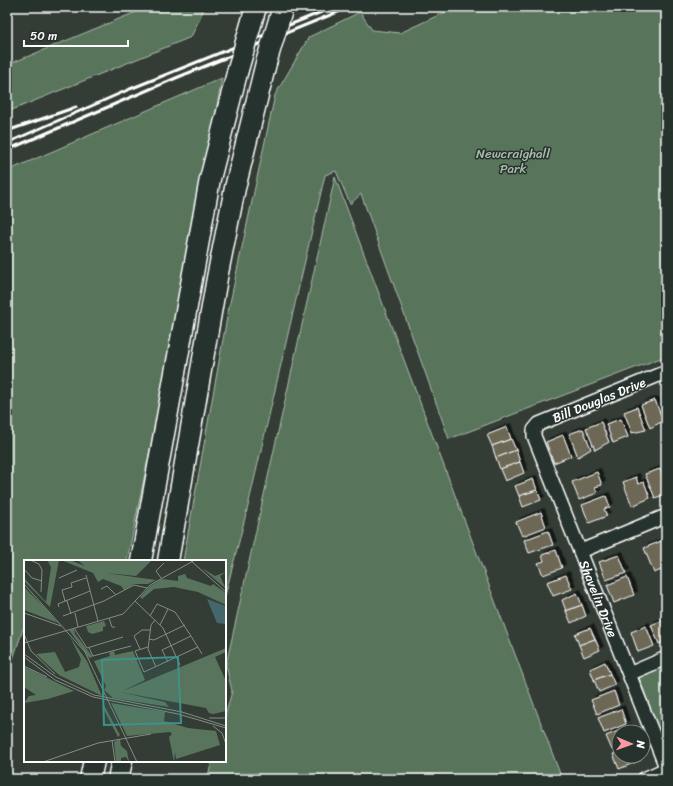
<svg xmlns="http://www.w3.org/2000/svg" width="673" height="786" viewBox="0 0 673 786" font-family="Sriracha,sans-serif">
<defs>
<filter id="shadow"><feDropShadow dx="3.5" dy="-3.5" stdDeviation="0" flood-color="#0009"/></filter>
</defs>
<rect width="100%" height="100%" fill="#343d35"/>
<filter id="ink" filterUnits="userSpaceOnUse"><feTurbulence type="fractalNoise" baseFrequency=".025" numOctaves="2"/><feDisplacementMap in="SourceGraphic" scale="8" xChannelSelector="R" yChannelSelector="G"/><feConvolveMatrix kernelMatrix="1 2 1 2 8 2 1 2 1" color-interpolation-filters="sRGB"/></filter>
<g filter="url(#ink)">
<g fill="#58745c" stroke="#acbaae">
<path d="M148,7H201L204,9L191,37L7,112V65Z"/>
<path d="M456,7H666V356L449,439L361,194L350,204L336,171L325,175L248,506L225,596V561H183L228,312L275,95L309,37L360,12L372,30L400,33Z"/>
<path d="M222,78L182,294L127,561H25V623L7,677V171Z"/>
<path d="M335,177L562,779H207L212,761H225V717L232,691L226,665Z"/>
<path d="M666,666V747L664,746L639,677Z"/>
</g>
<g fill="#6d6756" stroke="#fff" filter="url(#shadow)">
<path d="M666,394V406L662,396Z"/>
<path d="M655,400L663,421L650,428L641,405Z"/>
<path d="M637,407L646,430L632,433L624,412Z"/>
<path d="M621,419L628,437L613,443L606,424Z"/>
<path d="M601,422L609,442L595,450L586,428Z"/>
<path d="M507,427L511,439L492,446L487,435Z"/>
<path d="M583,429L591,449L578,457L569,434Z"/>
<path d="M563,435L571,456L554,463L546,442Z"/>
<path d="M511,439L516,450L496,458L492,446Z"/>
<path d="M516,450L520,462L500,469L496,458Z"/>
<path d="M520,462L524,473L505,481L500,469Z"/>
<path d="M660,469L666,484V494L655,498L645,474Z"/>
<path d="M597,472L602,485L595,487L597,493L579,500L572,482Z"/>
<path d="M636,477L638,484L644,482L650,498L632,506L623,482Z"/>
<path d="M533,479L537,490L519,496L515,486Z"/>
<path d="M537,490L541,500L523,507L519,496Z"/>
<path d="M606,496L610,507L604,509L607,516L589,523L582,505Z"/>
<path d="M541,512L546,527L522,536L516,522Z"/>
<path d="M548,531L553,545L529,553L524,540Z"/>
<path d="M664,540L666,545V560L664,561L666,568L654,573L644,548Z"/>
<path d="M556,550L562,568L543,575L538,563L544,561L542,555Z"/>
<path d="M619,555L626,573L606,580L599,562Z"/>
<path d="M566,575L572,589L553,596L547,582Z"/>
<path d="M627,577L634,595L614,603L607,585Z"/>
<path d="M577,593L582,605L566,611L562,600Z"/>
<path d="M582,605L586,616L571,623L566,611Z"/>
<path d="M666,619V641L659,644L651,625Z"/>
<path d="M646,626L654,646L638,652L631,632Z"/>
<path d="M590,628L595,639L579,645L575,634Z"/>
<path d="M595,639L600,650L584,657L579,645Z"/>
<path d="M605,662L610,674L594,680L590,669Z"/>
<path d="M610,674L615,685L599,692L594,680Z"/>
<path d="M614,691L619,705L597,714L591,700Z"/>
<path d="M621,709L626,724L604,733L598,718Z"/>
<path d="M628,727L630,732H619V747L612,750L606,736Z"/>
<path d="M619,752V756H640L641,760L619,769L613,754Z"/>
</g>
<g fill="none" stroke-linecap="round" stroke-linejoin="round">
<defs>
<g id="minor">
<path id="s1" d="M666,372L539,424L534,430V436L666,767"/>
<path d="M581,551L666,516"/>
<path d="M629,674L666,658"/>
<path d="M644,779L666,769"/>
</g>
<g id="primary">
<path d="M141,561L210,179L237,73"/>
<path d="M168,561L217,278L235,188L266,63"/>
<path d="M90,779L94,761"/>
<path d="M118,779L122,761"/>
</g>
</defs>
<use href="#minor" stroke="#fff" stroke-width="16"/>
<use href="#primary" stroke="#fff" stroke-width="23"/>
<use href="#minor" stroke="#26332d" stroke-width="13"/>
<use href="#primary" stroke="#26332d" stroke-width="20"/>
<g stroke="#fff" stroke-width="3">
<path d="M7,131L76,107"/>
<path d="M7,143L130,89L334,7"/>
<path d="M7,150L176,78L350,7"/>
</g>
<defs>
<g id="primary-bridge">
<path d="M266,63L283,7"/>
<path d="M237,73L256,7"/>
</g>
</defs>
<use href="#primary-bridge" stroke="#fff" stroke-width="23" stroke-linecap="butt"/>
<use href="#primary-bridge" stroke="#26332d" stroke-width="20"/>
</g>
</g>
<g text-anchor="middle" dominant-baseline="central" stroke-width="3" stroke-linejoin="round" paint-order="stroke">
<g font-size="13" fill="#acbaae" stroke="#26332d">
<text x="513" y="153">Newcraighall<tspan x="513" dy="15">Park</tspan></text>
</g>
<g font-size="13" fill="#fff" stroke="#26332d">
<text transform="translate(599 400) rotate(-22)">Bill Douglas Drive</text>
<text stroke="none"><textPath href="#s1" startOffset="326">Shavelin Drive</textPath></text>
</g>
</g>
<g transform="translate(24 560)">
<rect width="202" height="202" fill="#343d35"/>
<path d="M23,0H35L26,47L0,21V18L22,42L27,7ZM37,0H46L61,6L53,0H128L112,16L82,13L132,20L124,24H110L100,30L97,26L79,19L74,22L69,13ZM178,8L191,16L202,12L196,16L202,29ZM161,14L163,18L187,26L189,24L202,33V45L174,32L150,27L130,29L118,39L116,37L126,26L138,19L154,21V16ZM0,27L22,49L34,63L0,50ZM80,61L82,66L79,67V71L68,74L64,72L62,66ZM50,69L51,74L69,97L65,98L45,70ZM46,77L63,101L78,136L35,115L12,94L31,92L41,112L55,107L57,99ZM202,88V92L191,97L202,121V151L189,154L185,153L182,148L96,132L141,142L145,147L89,138L80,130L82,126L70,101L86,96L85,93L90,91L91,95L109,91L121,120L99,131ZM0,107L7,110L50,131L24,139L0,143L5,136L12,135L0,127ZM87,143L141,152L140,161L164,168L192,171L196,185L152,199L151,192L150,202L145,177L148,174L146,172L103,176ZM80,145L96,175L94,177L79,148ZM96,179L97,186L103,191L105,202L102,197L97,198V202H92L90,182Z" fill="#58745c"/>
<path d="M183,39L202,46V64L193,63Z" fill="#44676b"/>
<path fill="none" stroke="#858b86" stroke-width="1" d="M6,0L15,4L18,10L17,32M166,0L202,32M0,9L8,18L18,21M62,15L74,61M35,18L53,10M137,18L132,11L140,3M0,24L61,92L113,202M77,29L83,26L92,35M43,40L41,41L38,30L48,27L47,23L62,18M43,41L47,54M111,41L139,68L156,105M35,47L34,44L66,31M0,53L37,66M51,53L54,67M39,56L80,41L110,25L123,28M126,56L133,44L151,52L167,76L138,90L144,102M85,58L88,67H91M131,60L127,65L124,89L132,107M136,65L144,49M50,68L63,88L99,77M0,74L7,91L31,114M167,76L178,94M125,79L130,80L161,65M0,83L99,54L126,25L171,0M124,87L111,91L120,112L174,87M65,88L69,96L107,86M116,89L110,76L118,70H126M0,94L32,117L70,135L158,152L202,166M0,97L31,120L69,137L154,154L202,168M0,106L23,117M185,158H202M189,166L198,173L202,184M88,180L91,202M19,202L74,183L127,174"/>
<path fill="#3f918b" fill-opacity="0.15" stroke="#3f918b" stroke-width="2" d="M154,97L157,163L80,165L78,100Z"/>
<rect width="202" height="202" fill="none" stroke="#fff" stroke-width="2"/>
</g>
<rect width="673" height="786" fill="none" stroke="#26332d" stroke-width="24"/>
<rect x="12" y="12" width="649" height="762" fill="none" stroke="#fff" stroke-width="1.5" filter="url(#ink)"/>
<g transform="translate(631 744) rotate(92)"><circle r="19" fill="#26332d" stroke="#7d8581"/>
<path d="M0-3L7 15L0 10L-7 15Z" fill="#ff9aa2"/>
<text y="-6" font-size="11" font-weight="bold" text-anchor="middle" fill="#ffffff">N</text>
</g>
<path d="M24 40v6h104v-6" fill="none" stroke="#ffffff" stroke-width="2"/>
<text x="30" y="40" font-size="12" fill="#ffffff" stroke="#26332d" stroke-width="3" paint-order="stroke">50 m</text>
</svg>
